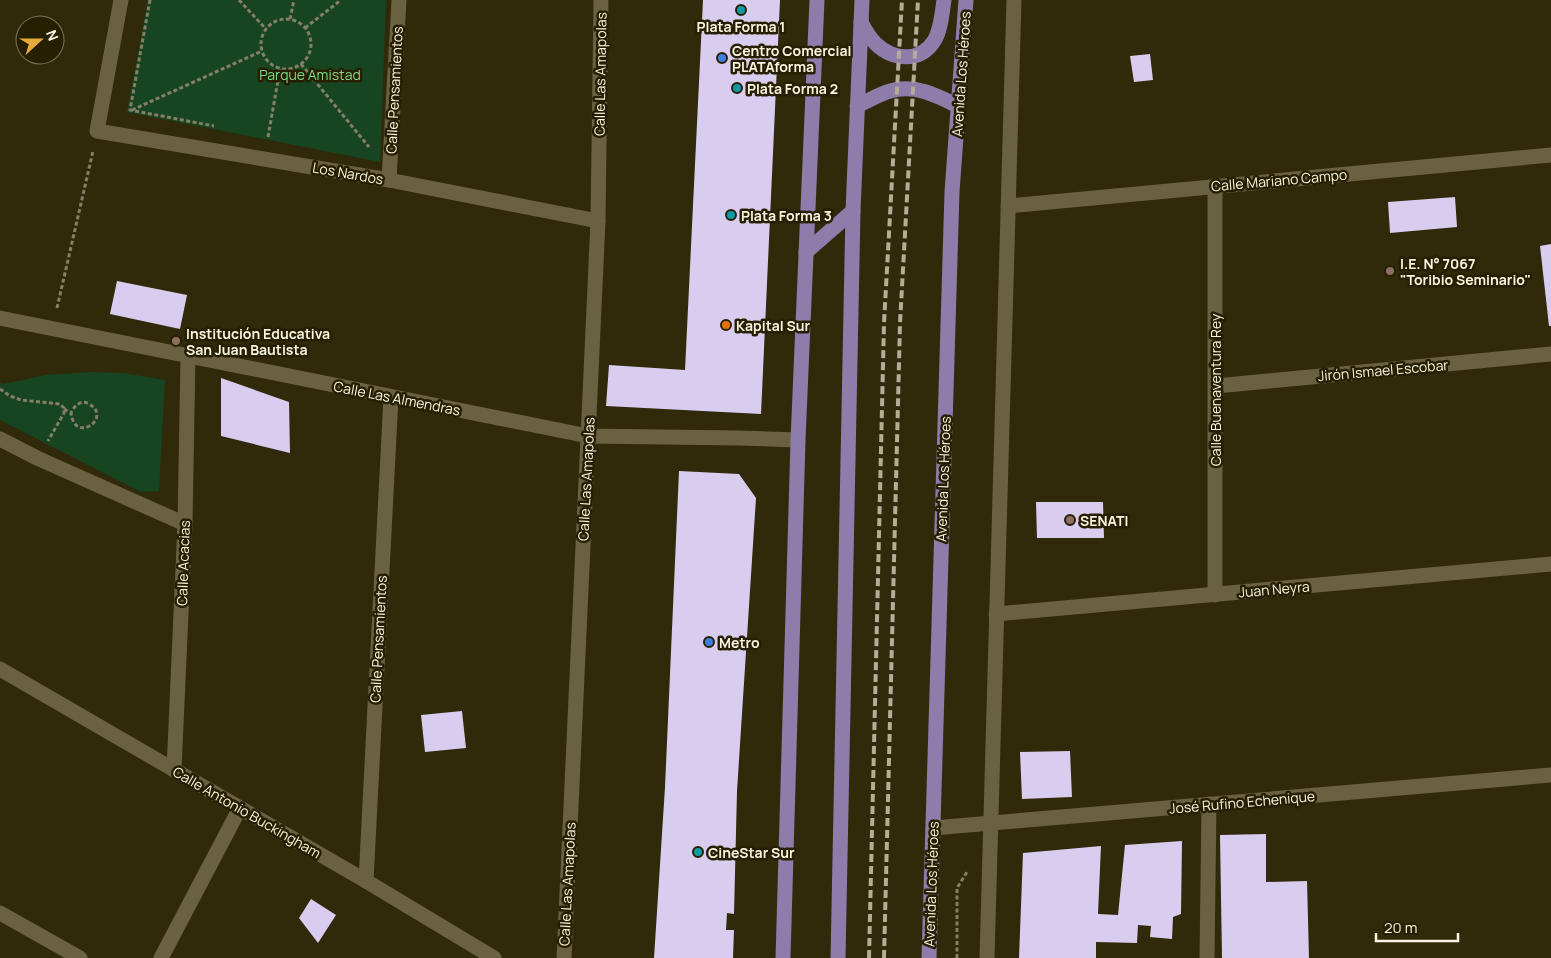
<svg xmlns="http://www.w3.org/2000/svg" width="1551" height="958" viewBox="0 0 1551 958" font-family="Manrope,sans-serif">
<rect width="100%" height="100%" fill="#30290a"/>
<g fill="#174521">
<path d="M148,0H386L380,162L127,112Z"/>
<path d="M91,372L124,373L165,380L159,491L141,492L0,420V383L3,384L46,375Z"/>
</g>
<g fill="#d9cdef">
<path d="M703,0H780L761,414L606,406L609,365L685,370Z"/>
<path d="M1150,54L1153,80L1134,82L1130,56Z"/>
<path d="M1455,197L1457,227L1390,233L1388,202Z"/>
<path d="M1551,244V326H1549L1540,246Z"/>
<path d="M117,281L187,295L180,329L110,314Z"/>
<path d="M221,378L289,402L290,453L221,436Z"/>
<path d="M679,471L739,474L756,498L737,791L734,914L727,913L726,930H734L733,958H654L665,787Z"/>
<path d="M1036,502H1103L1104,538H1037Z"/>
<path d="M462,711L466,748L425,752L421,715Z"/>
<path d="M1070,751L1072,797L1022,799L1020,752Z"/>
<path d="M1266,834V882L1307,881L1309,958H1222L1220,835Z"/>
<path d="M1182,841L1181,914L1173,917L1172,939L1150,937L1151,926L1138,925L1137,943L1096,942V958H1019L1023,853L1101,846L1098,914L1118,915L1125,845Z"/>
<path d="M311,899L336,915L318,943L299,918Z"/>
</g>
<g fill="none" stroke-linecap="round" stroke-linejoin="round">
<g stroke="#857f66" stroke-width="3" stroke-dasharray="4 2.5" stroke-linecap="butt">
<path d="M150,0L130,110L214,126"/>
<path d="M239,0L266,29"/>
<circle cx="286" cy="44" r="25"/>
<path d="M290,19L294,0"/>
<path d="M305,28L341,0"/>
<path d="M301,64L369,147"/>
<path d="M132,110L262,51"/>
<path d="M268,137L280,69"/>
<path d="M57,308L93,151"/>
<path d="M0,389L10,396L21,400L60,404L64,408V413L48,441"/>
<path d="M64,409L71,413C75,445 113,417 89,404C81,399 74,406 71,413"/>
<path d="M957,958V888L967,872"/>
</g>
<g stroke="#696141" stroke-width="15">
<path d="M121,0L97,131L389,180L598,221"/>
<path d="M389,180L399,0"/>
<path d="M1215,186V595"/>
<path d="M1008,206L1551,155"/>
<path d="M0,318L588,436L738,438L798,440"/>
<path d="M1216,386L1551,354"/>
<path d="M0,439L37,458L185,524"/>
<path d="M996,614L1551,564"/>
<path d="M0,669L366,881L494,958"/>
<path d="M174,770L185,524L188,356"/>
<path d="M933,828L1551,775"/>
<path d="M366,881L391,397"/>
<path d="M0,913L80,958"/>
<path d="M161,958L240,808"/>
<path d="M564,958L598,221L601,0"/>
<path d="M987,958L1014,0"/>
<path d="M1207,958L1209,804"/>
</g>
<g stroke="#8c7daa" stroke-width="15">
<path d="M861,22C865,30 870,38 876,44C893,60 920,63 934,41C941,30 942,13 944,0"/>
<path d="M857,106C868,101 879,94 890,91C915,84 936,95 958,106"/>
<path d="M806,252L853,211"/>
<path d="M783,958L798,440L817,0"/>
<path d="M838,958L853,211L862,0"/>
<path d="M929,958L952,192L966,0"/>
</g>
<g stroke="#b3ae98" stroke-width="4" stroke-dasharray="8 4" stroke-linecap="butt">
<path d="M869,958L884,323L902,0"/>
<path d="M884,958L900,323L918,0"/>
</g>
</g>
<g fill="#0f9aa8" stroke="#271f01" stroke-width="2">
<circle cx="741" cy="10" r="5"/>
<circle cx="737" cy="88" r="5"/>
<circle cx="731" cy="215" r="5"/>
<circle cx="698" cy="852" r="5"/>
</g>
<g fill="#3f7fe0" stroke="#271f01" stroke-width="2">
<circle cx="722" cy="58" r="5"/>
<circle cx="709" cy="642" r="5"/>
</g>
<g fill="#8d6e63" stroke="#271f01" stroke-width="2">
<circle cx="1390" cy="271" r="5"/>
<circle cx="176" cy="341" r="5"/>
<circle cx="1070" cy="520" r="5"/>
</g>
<circle fill="#e8710a" stroke="#271f01" stroke-width="2" cx="726" cy="325" r="5"/>
<g text-anchor="middle" dominant-baseline="central" stroke-width="5" stroke-linejoin="round" paint-order="stroke">
<g font-size="14" font-weight="bold" fill="#f9f5e3" stroke="#271f01" text-anchor="start">
<text x="741" y="26" text-anchor="middle">Plata Forma 1</text>
<text x="732" y="50">Centro Comercial<tspan x="732" dy="16">PLATAforma</tspan></text>
<text x="747" y="88">Plata Forma 2</text>
<text x="741" y="215">Plata Forma 3</text>
<text x="1400" y="263">I.E. N° 7067<tspan x="1400" dy="16">"Toribio Seminario"</tspan></text>
<text x="736" y="325">Kapital Sur</text>
<text x="186" y="333">Institución Educativa<tspan x="186" dy="16">San Juan Bautista</tspan></text>
<text x="1080" y="520">SENATI</text>
<text x="719" y="642">Metro</text>
<text x="708" y="852">CineStar Sur</text>
</g>
<g font-size="14" fill="#7bdc8b" stroke="#271f01">
<text x="310" y="74">Parque Amistad</text>
</g>
<g font-size="14" fill="#f9f5e3" stroke="#271f01">
<text transform="translate(600 74) rotate(-89)">Calle Las Amapolas</text>
<text transform="translate(961 74) rotate(-86)">Avenida Los Héroes</text>
<text transform="translate(394 90) rotate(-87)">Calle Pensamientos</text>
<text transform="translate(348 173) rotate(10)">Los Nardos</text>
<text transform="translate(1279 180) rotate(-5)">Calle Mariano Campo</text>
<text transform="translate(1383 370) rotate(-5)">Jirón Ismael Escobar</text>
<text transform="translate(1215 390) rotate(-90)">Calle Buenaventura Rey</text>
<text transform="translate(397 398) rotate(11)">Calle Las Almendras</text>
<text transform="translate(586 479) rotate(-87)">Calle Las Amapolas</text>
<text transform="translate(943 479) rotate(-88)">Avenida Los Héroes</text>
<text transform="translate(183 563) rotate(-88)">Calle Acacias</text>
<text transform="translate(1274 589) rotate(-5)">Juan Neyra</text>
<text transform="translate(378 639) rotate(-87)">Calle Pensamientos</text>
<text transform="translate(1242 802) rotate(-5)">José Rufino Echenique</text>
<text transform="translate(247 812) rotate(30)">Calle Antonio Buckingham</text>
<text transform="translate(567 884) rotate(-87)">Calle Las Amapolas</text>
<text transform="translate(931 884) rotate(-88)">Avenida Los Héroes</text>
</g>
</g>
<g transform="translate(40 40) rotate(69)"><circle r="24" fill="#271f01" stroke="#7b755b"/>
<path d="M0-4L9 19L0 12L-9 19Z" fill="#eaaa39"/>
<text y="-8" font-size="14" font-weight="bold" text-anchor="middle" fill="#f9f5e3">N</text>
</g>
<path d="M1376 933v8h82v-8" fill="none" stroke="#f9f5e3" stroke-width="2.5"/>
<text x="1384" y="933" font-size="15" fill="#f9f5e3" stroke="#271f01" stroke-width="4" paint-order="stroke">20 m</text>
</svg>
